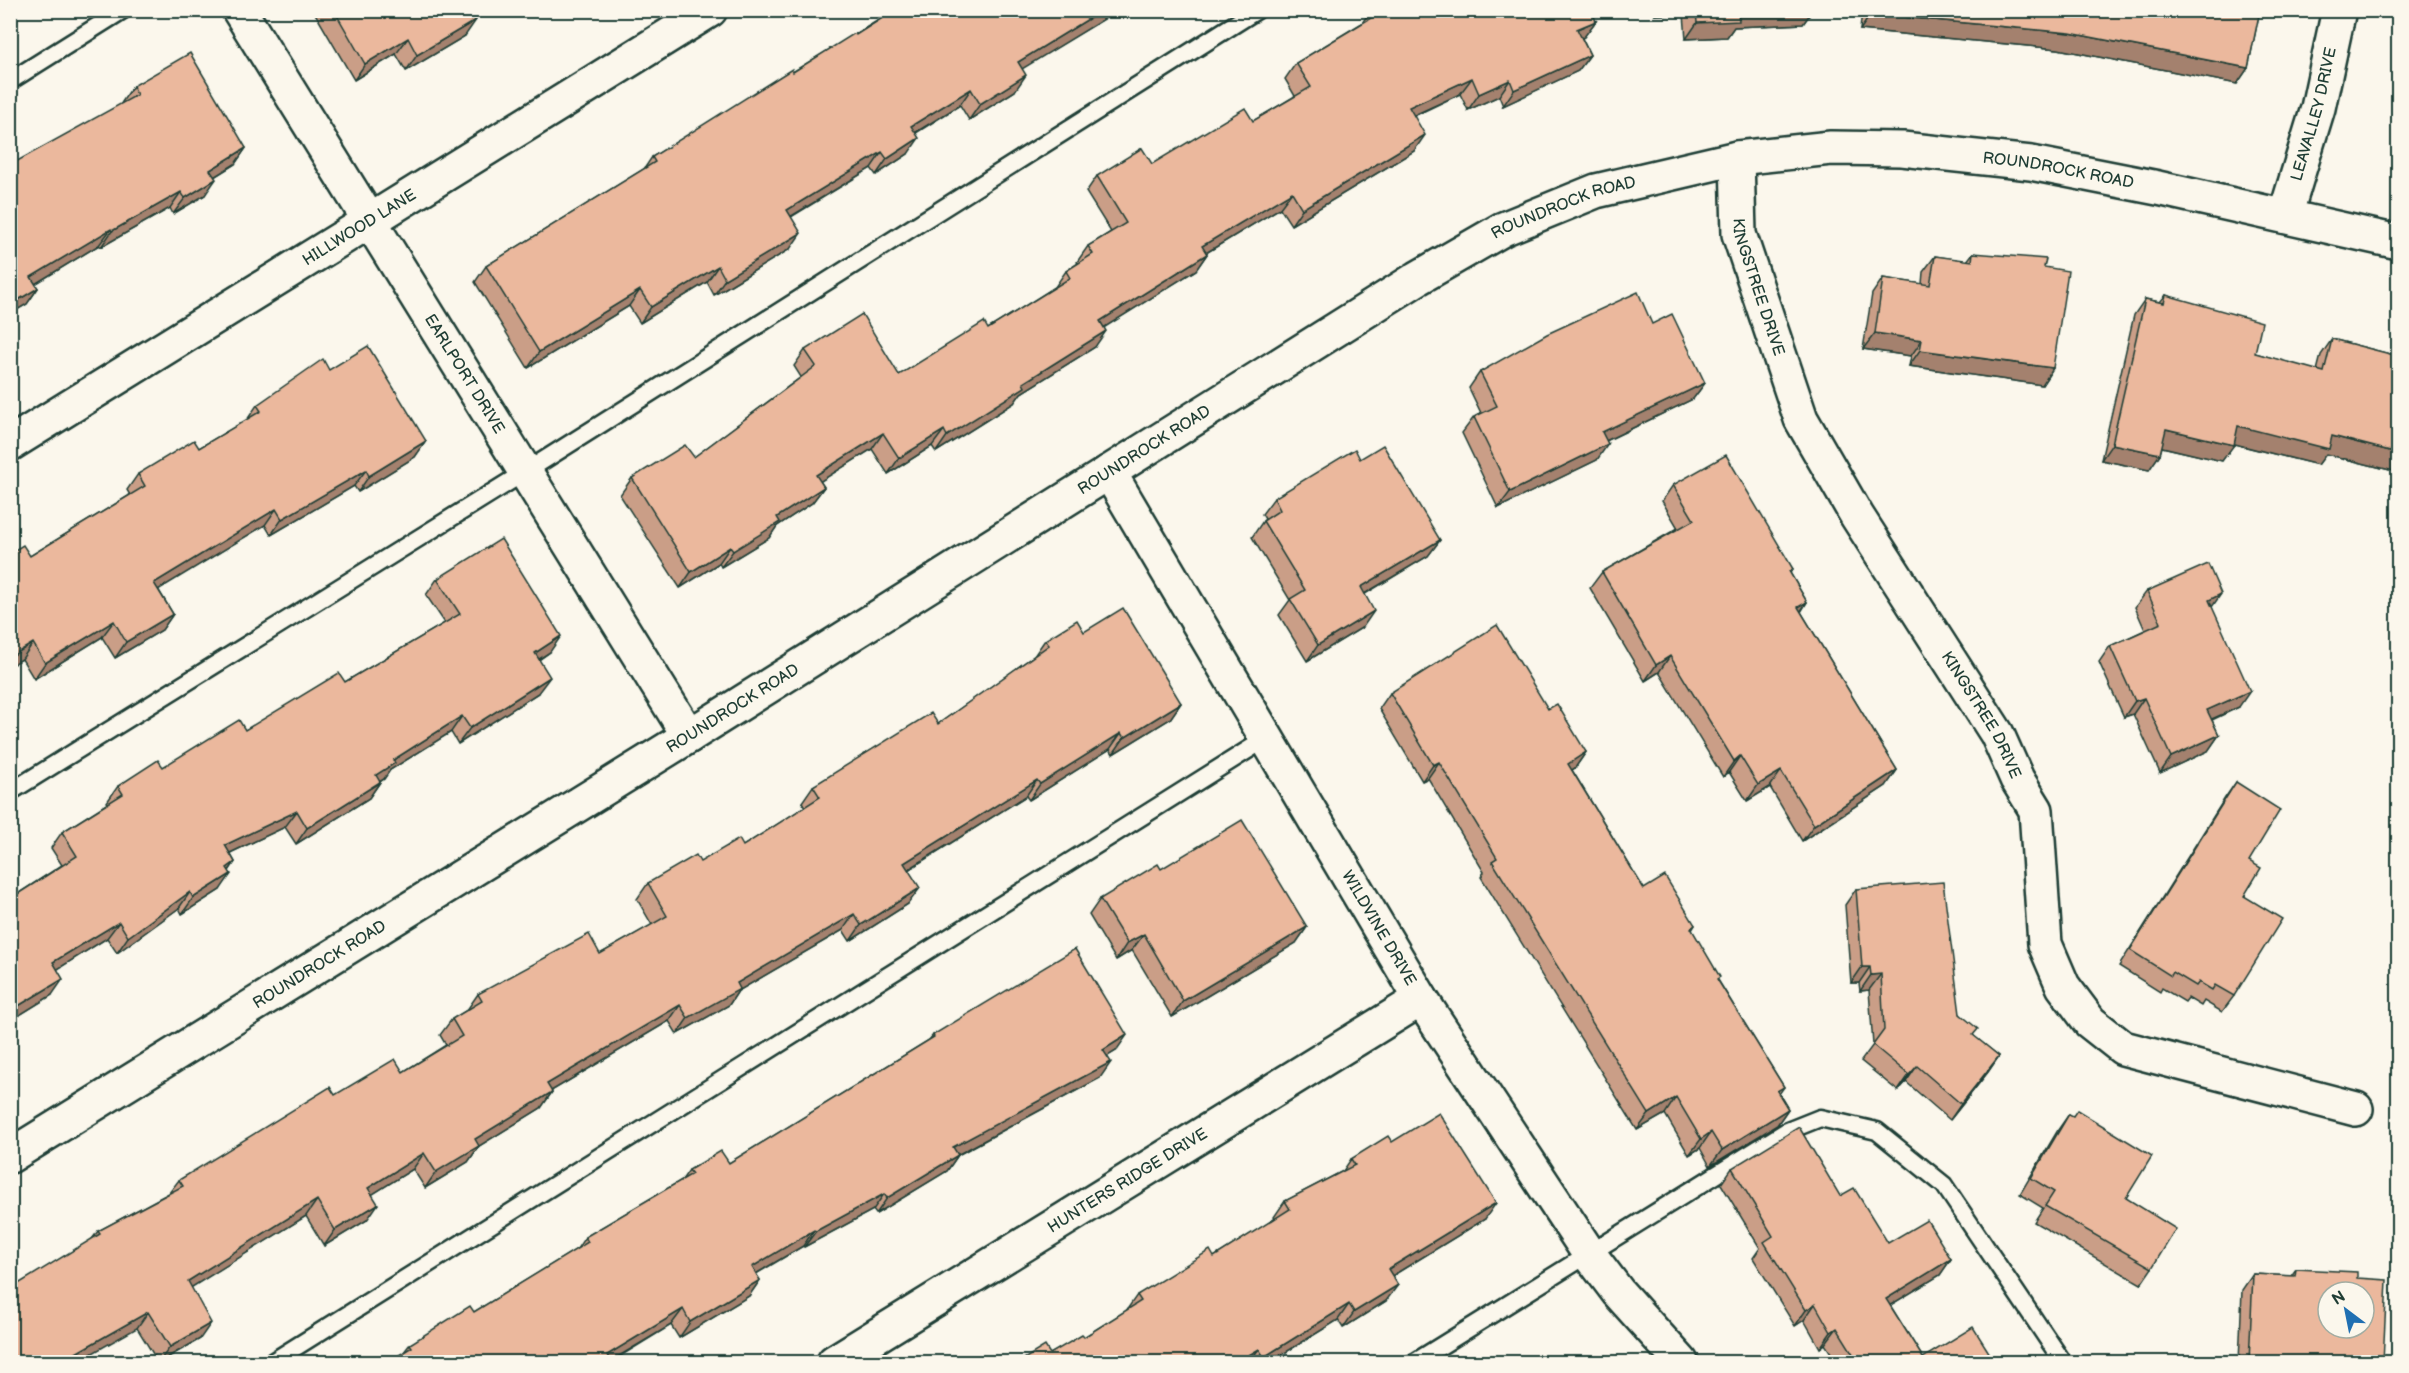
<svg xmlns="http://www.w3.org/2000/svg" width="2409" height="1373" viewBox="0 0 2409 1373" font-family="'Balsamiq Sans',sans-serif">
<rect width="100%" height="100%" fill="#fbf7ec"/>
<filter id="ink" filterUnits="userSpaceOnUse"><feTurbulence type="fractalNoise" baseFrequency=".0167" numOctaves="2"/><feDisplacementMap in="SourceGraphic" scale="12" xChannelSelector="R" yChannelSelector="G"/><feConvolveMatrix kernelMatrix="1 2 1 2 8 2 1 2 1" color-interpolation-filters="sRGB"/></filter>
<g filter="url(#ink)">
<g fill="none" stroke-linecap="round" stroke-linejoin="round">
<defs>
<g id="service">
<path d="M10,81L123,10"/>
<path d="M10,792L525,472L1257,10"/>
<path d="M272,1362L1267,738"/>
<path d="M1415,1362L1785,1132L1820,1118L1877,1131L1944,1185L2063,1362"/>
</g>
<g id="minor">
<path id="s1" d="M239,10L689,736"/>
<path id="s2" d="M1737,158L1739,234L1801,419L1857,516L1997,734L2017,779L2036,810L2045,944L2063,986L2090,1022L2123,1048L2356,1109"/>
<path id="s3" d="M2285,216L2318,108L2339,10"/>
<path id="s4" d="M10,444L710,10"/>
<path id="s5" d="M1109,472L1421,999L1590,1255L1618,1292L1681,1362"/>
<path id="s6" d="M834,1362L1421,999"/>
</g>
<g id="tertiary">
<path id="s7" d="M10,1156L689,736L1418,278L1503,229L1596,191L1737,158L1831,148L1902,149L2031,163L2158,188L2398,242"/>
</g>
</defs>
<use href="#service" stroke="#1f3d34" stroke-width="21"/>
<use href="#minor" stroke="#1f3d34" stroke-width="38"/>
<use href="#tertiary" stroke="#1f3d34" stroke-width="38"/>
<use href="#service" stroke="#fbf7ec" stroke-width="16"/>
<use href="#minor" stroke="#fbf7ec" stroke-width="33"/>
<use href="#tertiary" stroke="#fbf7ec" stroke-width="33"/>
</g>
<g fill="#ca9e87" stroke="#1f3d34" stroke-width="1.5">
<path d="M313,10H485L474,17L465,36L406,71L396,54L354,80Z"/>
<path d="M895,10H1119L1022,68L1015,91L969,120L960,105L916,133L908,154L876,175L871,168L791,217L790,249L714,295L707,282L640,323L629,306L528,368L475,282L486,266L644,169L652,157Z"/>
<path d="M1371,10H1591L1596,21L1584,37L1582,38L1590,55L1578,71L1503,106L1499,96L1468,110L1460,94L1414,116V151L1291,225L1280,208L1206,253L1207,254L1196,270L1104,327L1095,347L1021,393L1014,403L936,452L932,446L888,474L872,449L820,481L824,487L812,503L777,526L769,538L721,567L719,563L680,588L620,495L632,478L694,457L801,377L794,366L805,350L899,375L988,329L1055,287L1066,271L1078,263L1077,262L1088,246L1111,232L1086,192L1097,176L1152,164L1253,121L1295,96L1285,79L1296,63L1362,23Z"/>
<path d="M1655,10H1813L1803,24L1734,27L1727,37L1686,39L1684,14L1655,15Z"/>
<path d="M1862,10H2260L2248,68L2237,84L2058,49L1860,30Z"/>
<path d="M133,86L246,148L235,164L214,177L205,195L173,214L170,208L101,247L99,245L35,284L38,288L27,304L10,314L122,102Z"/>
<path d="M1973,253L2044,267L2053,368L2042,385L1909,366L1911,356L1863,349L1872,294L1883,278L1922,284L1923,272L1935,256L1967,261Z"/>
<path d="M2166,295L2255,353L2317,371L2321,355L2332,339L2398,356V472L2326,454L2318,465L2234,444L2222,461L2162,447L2160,454L2149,470L2101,460L2134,315L2145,299L2160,302Z"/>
<path d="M1652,324L1705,383L1693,399L1606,441L1597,460L1498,508L1462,433L1474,417L1481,413L1469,388L1480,372Z"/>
<path d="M329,370L426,441L415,457L358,492L354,486L271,535L265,525L158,589L173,614L162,630L115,658L102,637L34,679L22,659L10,666V553L30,556L130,495L127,490L138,474L199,448L247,420L257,405Z"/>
<path d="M1360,459L1440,540L1428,556L1365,594L1363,627L1307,661L1279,615L1290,600L1252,537L1263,521L1265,519L1262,514L1274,498Z"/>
<path d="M1673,485L1793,569L1790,573L1807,602L1801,612L1897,770L1886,786L1802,841L1770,787L1747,801L1729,772L1723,777L1659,672L1645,681L1590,588L1602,572L1678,528L1662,501Z"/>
<path d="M437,579L550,652L539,660L538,693L458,744L451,732L390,770L384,779L380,782L369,798L296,844L285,827L230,853L235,862L229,871L220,890L182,914L179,908L117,953L107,938L57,969L52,995L10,1021V894L13,897L62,865L51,848L62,832L108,803L107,802L118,786L163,767L245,730L345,682L445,623L426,595Z"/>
<path d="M2147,591L2212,607L2239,707L2212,720L2219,735L2208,751L2160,773L2133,714L2124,717L2099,662L2110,646L2145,630L2135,607Z"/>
<path d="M1084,632L1181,703L1170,719L1113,754L1110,749L1029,800L1026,796L908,870V904L850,941L843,930L738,991L729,1005L677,1034L669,1021L551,1091L552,1092L541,1108L479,1146L468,1162L425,1188L413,1169L372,1194L367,1220L324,1246L306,1216L191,1287L200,1339L160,1362H158L137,1328L92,1239L98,1231L169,1193L179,1180L335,1095L403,1072L446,1045L440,1035L452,1019L467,1010L478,994L600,954L652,925L637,899L648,883L743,846L805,807L802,802L813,786L938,724L1034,656L1045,640Z"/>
<path d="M1390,693L1548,709L1586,752L1575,768L1572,770L1644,889L1695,925L1692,930L1718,980L1784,1087L1779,1094L1788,1109L1777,1125L1710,1166L1700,1148L1689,1155L1665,1114L1637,1130L1481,877L1484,872L1428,778L1422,781L1379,709Z"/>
<path d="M2236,782L2249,861L2234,996L2222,1012L2204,1001L2201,1006L2188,998L2185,1002L2162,988L2160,992L2119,966L2225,798Z"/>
<path d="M1161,869L1307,927L1296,943L1172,1017L1132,950L1116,960L1089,915L1100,899Z"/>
<path d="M1856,889L1960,1014L1974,1036L1999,1056L1988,1072L1950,1120L1906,1082L1898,1091L1861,1061L1873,1045L1869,990L1860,991L1859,983H1851L1845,905Z"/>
<path d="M933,1035L1116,1051L1107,1056L1100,1078L958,1155L947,1171L876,1214L873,1210L804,1247L803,1246L756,1274L760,1280L749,1296L679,1338L671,1325L611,1362L403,1353L410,1344L474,1312L577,1249L585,1237L682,1180L689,1170L729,1163L929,1040Z"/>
<path d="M2069,1114L2126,1198L2152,1268L2141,1284L2034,1222L2043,1208L2020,1194L2058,1130Z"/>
<path d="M1392,1142L1485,1219L1392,1276L1386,1301L1343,1328L1338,1320L1270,1362H1019L1050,1354L1084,1337L1126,1311L1137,1295L1214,1257L1275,1219L1274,1217L1285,1201L1343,1171L1351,1159Z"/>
<path d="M1732,1168L1840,1196L1888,1243L1951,1259L1940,1275L1890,1305L1923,1358L1995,1362H1837L1825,1344L1820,1348L1804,1320L1795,1326L1753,1258L1760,1248L1721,1184Z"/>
<path d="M2296,1269L2357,1278L2383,1362H2239L2242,1290L2253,1274L2291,1276Z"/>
</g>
<g fill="#a4816e" stroke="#1f3d34" stroke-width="1.5">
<path d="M470,10H485L459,26Z"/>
<path d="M1103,10H1119L1007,78L1018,62Z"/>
<path d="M1658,10H1687L1684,14L1655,15Z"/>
<path d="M1763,10H1813L1803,24L1734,27L1727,37L1686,39L1697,23L1738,12Z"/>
<path d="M1871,14L2070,33L2248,68L2237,84L2058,49L1860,30Z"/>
<path d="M476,20L465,36L406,71L417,55Z"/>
<path d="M1596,21L1584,37L1566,45L1577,29Z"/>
<path d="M408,38L396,54L354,80L365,64Z"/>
<path d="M1590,55L1578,71L1503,106L1514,90Z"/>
<path d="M1026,75L1015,91L969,120L980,104Z"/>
<path d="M1472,78L1460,94L1397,123L1409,107Z"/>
<path d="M1510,80L1499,96L1468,110L1479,94Z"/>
<path d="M971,89L960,105L900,142L911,126Z"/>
<path d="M1425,135L1414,151L1291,225L1302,209Z"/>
<path d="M919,138L908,154L876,175L887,159Z"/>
<path d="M246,148L235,164L199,186L210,170Z"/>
<path d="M882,152L871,168L775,226L787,210Z"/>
<path d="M216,179L205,195L173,214L185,198Z"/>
<path d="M181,192L170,208L101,247L112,231Z"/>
<path d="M1292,192L1280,208L1191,262L1202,246Z"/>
<path d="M111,229L99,245L20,293L31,277Z"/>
<path d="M801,233L790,249L714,295L725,279Z"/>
<path d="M1207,254L1196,270L1089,337L1100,321Z"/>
<path d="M718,266L707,282L640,323L651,307Z"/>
<path d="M38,288L27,304L10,314V305Z"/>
<path d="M640,290L629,306L528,368L539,352Z"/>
<path d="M1106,331L1095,347L1021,393L1014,403L936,452L947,436L1023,383Z"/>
<path d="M1875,333L1922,340L1911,356L1863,349Z"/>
<path d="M1920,350L2053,368L2042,385L1909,366Z"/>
<path d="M1705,383L1693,399L1591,448L1602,432Z"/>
<path d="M2238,426L2332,436L2398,453V472L2326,454L2318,465L2227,442Z"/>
<path d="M2166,429L2234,445L2222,461L2154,445Z"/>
<path d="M944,430L932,446L888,474L899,458Z"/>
<path d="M883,433L872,449L805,491L816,475Z"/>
<path d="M426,441L415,457L358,492L369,476Z"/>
<path d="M1608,444L1597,460L1498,508L1510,492Z"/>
<path d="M2112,444L2160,454L2149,470L2101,460Z"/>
<path d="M366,470L354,486L271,535L282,519Z"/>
<path d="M824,487L812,503L777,526L769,538L721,567L733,551L777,517Z"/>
<path d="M276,509L265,525L143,599L154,583Z"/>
<path d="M1440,540L1428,556L1349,603L1361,587Z"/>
<path d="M730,547L719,563L680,588L691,572Z"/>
<path d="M2221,594L2210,610L2209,600Z"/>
<path d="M1807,602L1796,618L1798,607Z"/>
<path d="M1374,611L1363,627L1307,661L1318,645Z"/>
<path d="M173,614L162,630L115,658L126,642Z"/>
<path d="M114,621L102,637L34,679L45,663Z"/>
<path d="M561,636L550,652L524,669L535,653Z"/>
<path d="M33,643L22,659L10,666V657Z"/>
<path d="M1670,656L1659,672L1645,681L1656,665Z"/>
<path d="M550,677L538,693L458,744L470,728Z"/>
<path d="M2250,691L2239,707L2196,726L2207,710Z"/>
<path d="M2144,698L2133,714L2124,717L2135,701Z"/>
<path d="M1181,703L1170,719L1113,754L1124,738Z"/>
<path d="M462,716L451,732L390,770L384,779L365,791L376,775L393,760Z"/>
<path d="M1121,733L1110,749L1029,800L1040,784Z"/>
<path d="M2219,735L2208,751L2160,773L2171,757Z"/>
<path d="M1586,752L1575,768L1556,780L1568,764Z"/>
<path d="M1740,756L1729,772L1723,777L1734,761Z"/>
<path d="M1439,762L1428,778L1422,781L1433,765Z"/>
<path d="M1897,770L1886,786L1802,841L1814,825Z"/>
<path d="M1781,771L1770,787L1747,801L1758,785Z"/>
<path d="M1037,780L1026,796L893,879L904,863Z"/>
<path d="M380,782L369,798L296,844L307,828Z"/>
<path d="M297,811L285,827L213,861L225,845Z"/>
<path d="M235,862L224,878L227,868Z"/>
<path d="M231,874L220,890L182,914L193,898Z"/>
<path d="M920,888L908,904L850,941L861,925Z"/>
<path d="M190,892L179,908L117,953L128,937Z"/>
<path d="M854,914L843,930L738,991L729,1005L677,1034L688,1018L737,983Z"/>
<path d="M119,922L107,938L42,979L53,962Z"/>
<path d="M1307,927L1296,943L1172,1017L1183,1001Z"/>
<path d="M1144,934L1132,950L1116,960L1127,943Z"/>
<path d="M1862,967H1870L1859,983H1851Z"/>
<path d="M1881,974L1869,990L1860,991L1871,975Z"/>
<path d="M63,979L52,995L10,1021V1011Z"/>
<path d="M680,1005L669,1021L536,1100L547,1084Z"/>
<path d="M1127,1035L1116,1051L1092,1066L1103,1050Z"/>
<path d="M1999,1056L1988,1072L1950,1120L1961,1104Z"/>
<path d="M1111,1062L1100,1078L942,1163L953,1147Z"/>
<path d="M1917,1066L1906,1082L1898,1091L1909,1075Z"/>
<path d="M552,1092L541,1108L479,1146L468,1162L425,1188L436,1172L475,1139Z"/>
<path d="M1676,1097L1665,1114L1637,1130L1649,1114Z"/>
<path d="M1788,1109L1777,1125L1710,1166L1722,1150Z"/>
<path d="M1711,1132L1700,1148L1689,1155L1701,1139Z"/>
<path d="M424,1153L413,1169L357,1204L368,1188Z"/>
<path d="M958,1155L947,1171L876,1214L887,1198Z"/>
<path d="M884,1194L873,1210L804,1247L816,1231Z"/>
<path d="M317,1200L306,1216L176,1297L188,1281Z"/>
<path d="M1496,1203L1485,1219L1377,1285L1388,1269Z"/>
<path d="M378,1204L367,1220L324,1246L335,1230Z"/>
<path d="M814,1230L803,1246L740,1283L752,1267Z"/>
<path d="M1951,1259L1940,1275L1874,1315L1886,1299Z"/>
<path d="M760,1280L749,1296L679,1338L690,1322Z"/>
<path d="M1398,1285L1386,1301L1343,1328L1354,1312Z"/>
<path d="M1349,1304L1338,1320L1270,1362H1260L1264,1357Z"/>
<path d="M1815,1304L1804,1320L1795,1326L1806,1310Z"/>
<path d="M683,1309L671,1325L609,1362L607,1355Z"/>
<path d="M148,1312L137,1328L77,1362H60Z"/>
<path d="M211,1323L200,1339L159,1362L170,1347Z"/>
<path d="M1837,1328L1825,1344L1820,1348L1831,1332Z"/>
<path d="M1259,1349L1249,1362H1237Z"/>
</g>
<g fill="#ebb89d" stroke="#1f3d34" stroke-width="1.5" fill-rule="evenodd">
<path d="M334,10H470L476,20L417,55L408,38L365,64Z"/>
<path d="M895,10H1103L1018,62L1026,75L980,104L971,89L911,126L919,138L887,159L882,152L787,210L801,233L725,279L718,266L651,307L640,290L539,352L486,266L655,162L652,157L792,69L793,72L855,33L856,35Z"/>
<path d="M1374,10H1591L1596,21L1577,29L1590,55L1514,90L1510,80L1479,94L1472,78L1409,107L1425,135L1302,209L1292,192L1202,246L1207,254L1100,321L1106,331L1023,383L1025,387L947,436L944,430L899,458L883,433L816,475L824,487L777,517L780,522L733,551L730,547L691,572L632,478L685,445L694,457L816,366L805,350L862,314L899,375L984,322L988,329L1070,278L1066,271L1093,254L1088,246L1126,223L1097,176L1142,148L1152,164L1245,108L1253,121L1311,87L1296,63L1376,15Z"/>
<path d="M1696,10H1763L1738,12L1739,21L1697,23Z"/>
<path d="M1872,10H2260L2248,68L2070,33L1871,14Z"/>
<path d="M190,53L246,148L210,170L216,179L185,198L181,192L112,231L111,229L31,277L38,288L10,305V165L137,95L133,86Z"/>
<path d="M1973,253L2046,259L2044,267L2068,271L2053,368L1920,350L1922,340L1875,333L1883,278L1930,285L1935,256L1972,261Z"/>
<path d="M1638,292L1652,324L1672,314L1705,383L1602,432L1608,444L1510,492L1474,417L1497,406L1480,372L1547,334Z"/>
<path d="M2166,295L2262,322L2255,353L2324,372L2332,339L2398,356V453L2332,436L2329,449L2238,426L2234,445L2166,429L2160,454L2112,444L2145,299L2164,303Z"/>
<path d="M368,346L426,441L369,476L366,470L282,519L276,509L154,583L173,614L126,642L114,621L45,663L33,643L10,657V553L23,545L30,556L145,486L138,474L194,440L199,448L261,411L257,405L323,359L329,370Z"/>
<path d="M1383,445L1440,540L1361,587L1374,611L1318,645L1290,599L1305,590L1263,521L1280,510L1274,498L1355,449L1360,459Z"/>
<path d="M1726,455L1793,569L1789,571L1807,602L1798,607L1897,770L1814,825L1781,771L1758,785L1740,756L1734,761L1670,656L1656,665L1602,572L1694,520L1673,485Z"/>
<path d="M501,539L561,636L535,653L550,677L470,728L462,716L393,760L395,763L376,775L380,782L307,828L297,811L225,845L235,862L227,868L231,874L193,898L190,892L128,937L119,922L53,962L63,979L10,1011V894L13,897L77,856L62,832L123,794L118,786L158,760L163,767L239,720L245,730L339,673L345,682L460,614L437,579Z"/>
<path d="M2208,564L2221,594L2209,600L2250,691L2207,710L2219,735L2171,757L2144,698L2135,701L2110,646L2161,623L2147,591Z"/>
<path d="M1123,608L1181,703L1124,738L1121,733L1040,784L1037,780L904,863L920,888L861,925L854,914L737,983L740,989L688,1018L680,1005L547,1084L552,1092L475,1139L479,1146L436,1172L424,1153L368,1188L378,1204L335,1230L317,1200L188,1281L211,1323L170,1347L148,1312L60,1362H10V1289L100,1234L98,1231L183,1186L179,1180L330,1087L335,1095L395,1059L403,1072L462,1036L452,1019L482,1001L478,994L589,934L600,954L667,916L648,883L696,855L700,862L739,839L743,846L820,797L813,786L931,713L938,724L1049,645L1045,640L1077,620L1084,632Z"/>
<path d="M1497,625L1548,709L1557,704L1586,752L1568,764L1644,889L1665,876L1695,925L1691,928L1720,977L1717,979L1784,1087L1777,1091L1788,1109L1722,1150L1711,1132L1701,1139L1676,1097L1649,1114L1492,861L1497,858L1439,762L1433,765L1390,693Z"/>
<path d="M2236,782L2280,810L2249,861L2261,868L2244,896L2282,919L2234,996L2215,985L2212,990L2199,982L2196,986L2173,972L2171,976L2130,950Z"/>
<path d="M1242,820L1307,927L1183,1001L1144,934L1127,943L1100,899L1158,864L1161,869Z"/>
<path d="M1943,882L1960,1014L1978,1029L1973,1035L1999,1056L1961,1104L1917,1066L1909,1075L1873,1045L1884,1030L1881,974L1871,975L1870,967H1862L1856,889Z"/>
<path d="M1075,949L1127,1035L1103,1050L1111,1062L953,1147L958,1155L887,1198L884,1194L816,1231L814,1230L752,1267L760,1280L690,1322L683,1309L607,1355L611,1362H388L412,1347L410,1344L470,1306L474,1312L588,1242L585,1237L692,1174L689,1170L721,1151L729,1163L934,1037L933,1035Z"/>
<path d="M2077,1110L2152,1156L2126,1198L2176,1229L2152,1268L2045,1206L2054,1192L2031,1178L2069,1114L2073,1116Z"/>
<path d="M1439,1113L1496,1203L1388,1269L1398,1285L1354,1312L1349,1304L1264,1357L1259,1349L1237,1362H1019L1045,1346L1050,1354L1082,1335L1084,1337L1141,1301L1137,1295L1210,1250L1214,1257L1290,1209L1285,1201L1355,1165L1351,1159L1388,1136L1392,1142Z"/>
<path d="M1799,1127L1840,1196L1854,1188L1888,1243L1927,1220L1951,1259L1886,1299L1923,1358L1973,1327L1995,1362H1858L1837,1328L1831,1332L1815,1304L1806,1310L1764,1242L1773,1236L1732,1168Z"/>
<path d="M2296,1269L2357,1272V1278L2387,1280L2383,1362H2249L2253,1274L2295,1276ZM2328,1292H2364V1328H2328Z"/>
<path d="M1498,1356L1502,1362H1487Z"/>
</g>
</g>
<g text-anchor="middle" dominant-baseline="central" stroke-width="5" stroke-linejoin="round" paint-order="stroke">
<g font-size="16" fill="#1f3d34" stroke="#fbf7ec">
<text stroke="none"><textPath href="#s3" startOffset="106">LEAVALLEY DRIVE</textPath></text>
<text stroke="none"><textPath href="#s7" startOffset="2326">ROUNDROCK ROAD</textPath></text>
<text stroke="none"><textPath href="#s7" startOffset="1822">ROUNDROCK ROAD</textPath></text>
<text stroke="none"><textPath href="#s4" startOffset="411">HILLWOOD LANE</textPath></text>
<text stroke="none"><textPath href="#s2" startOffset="132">KINGSTREE DRIVE</textPath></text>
<text stroke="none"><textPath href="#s1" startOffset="428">EARLPORT DRIVE</textPath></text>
<text stroke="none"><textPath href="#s7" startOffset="1336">ROUNDROCK ROAD</textPath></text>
<text stroke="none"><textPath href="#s7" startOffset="850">ROUNDROCK ROAD</textPath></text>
<text stroke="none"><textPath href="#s2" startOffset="618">KINGSTREE DRIVE</textPath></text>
<text stroke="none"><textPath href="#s5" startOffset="530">WILDVINE DRIVE</textPath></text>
<text stroke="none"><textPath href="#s7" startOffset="364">ROUNDROCK ROAD</textPath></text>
<text stroke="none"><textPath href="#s6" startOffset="345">HUNTERS RIDGE DRIVE</textPath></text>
</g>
</g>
<rect width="2409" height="1373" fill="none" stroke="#fbf7ec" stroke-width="36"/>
<rect x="18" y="18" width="2373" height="1337" fill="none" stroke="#1f3d34" stroke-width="2" filter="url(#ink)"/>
<g transform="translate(2346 1310) rotate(328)"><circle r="28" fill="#fbf7ec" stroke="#a3ada2" stroke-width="1.5"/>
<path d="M0-4.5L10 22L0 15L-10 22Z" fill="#1f6fb2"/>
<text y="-9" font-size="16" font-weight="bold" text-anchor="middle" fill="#1f3d34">N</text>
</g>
</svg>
